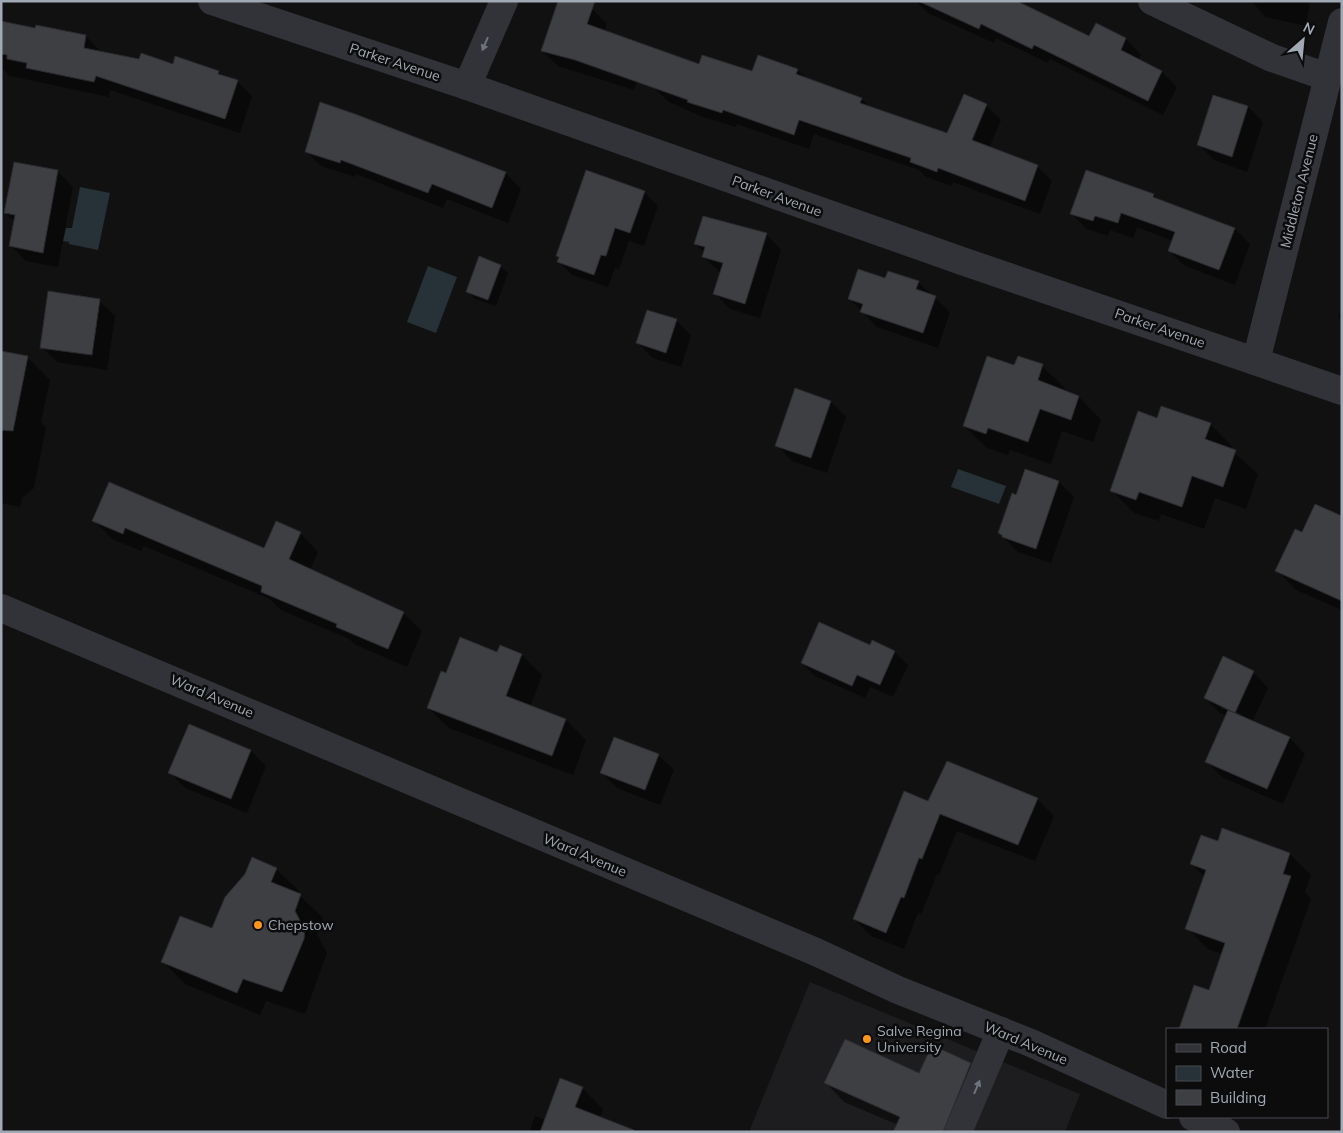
<svg xmlns="http://www.w3.org/2000/svg" width="1343" height="1133" viewBox="0 0 1343 1133" font-family="Mulish,sans-serif">
<rect width="100%" height="100%" fill="#111112"/>
<path fill="#1d1d1f" d="M810,982L1080,1094L1065,1132H749Z"/>
<g fill="#263237">
<path d="M80,187L110,193L98,250L69,244V242L63,241L66,228H72Z"/>
<path d="M428,266L457,277L436,333L407,322Z"/>
<path d="M958,469L1006,486L999,504L951,487Z"/>
</g>
<g fill="#0007" fill-rule="evenodd">
<path d="M916,1H1021L1027,7L1090,38L1096,25L1126,39L1141,55L1138,60L1162,72L1177,87L1163,115L1050,59L1048,63L996,38L994,43L928,13Z"/>
<path d="M1252,1H1310L1306,26L1265,17Z"/>
<path d="M592,9L607,24L604,32L647,57L634,90L558,66L542,51Z"/>
<path d="M36,29L86,36L101,52L219,72L224,77L237,81L252,96L240,133L110,90L109,97L10,76L1,67V31Z"/>
<path d="M700,66L753,73L798,70L807,79L861,99L870,107L948,134L986,105L1001,120L989,148L1037,166L1052,181L1040,214L953,182L952,186L926,177L919,170L814,134L809,149L737,124L736,127L703,117L669,102L654,88Z"/>
<path d="M320,104L506,173L521,189L508,223L447,199L443,208L356,174L355,177L321,166L306,151Z"/>
<path d="M1248,107L1263,122L1247,172L1214,160L1199,145Z"/>
<path d="M58,172L73,187L58,267L26,261L11,246L15,222L5,213Z"/>
<path d="M644,192L658,206L644,246L629,241L619,269L615,268L608,287L572,275L558,261V256Z"/>
<path d="M1154,195L1159,201L1235,229L1250,244L1235,285L1185,266L1169,251L1173,241L1137,227L1133,238L1110,230L1108,236L1087,229L1072,214Z"/>
<path d="M766,234L781,250L760,318L730,309L715,294L721,273L703,257L705,253L695,244Z"/>
<path d="M500,266L508,273L496,306L475,299L467,291Z"/>
<path d="M886,280L918,282L950,312L938,348L877,327L849,298Z"/>
<path d="M99,301L115,316L107,370L57,362L42,347Z"/>
<path d="M1342,307V321L1338,317Z"/>
<path d="M676,320L691,336L681,367L653,358L637,343Z"/>
<path d="M1,352L27,357L50,380L41,422L46,427L34,488L22,498L20,507L1,503Z"/>
<path d="M1042,366L1065,388L1064,391L1079,397L1101,420L1093,442L1062,431L1051,464L1010,450L1008,455L987,448L964,426Z"/>
<path d="M831,402L846,417L827,473L792,461L777,445Z"/>
<path d="M1158,420L1210,424L1232,446L1231,450L1258,474L1246,509L1215,498L1204,529L1161,514L1159,521L1134,513L1112,491Z"/>
<path d="M1026,471L1059,482L1074,497L1051,563L1018,552L1003,537Z"/>
<path d="M1342,518V610L1296,590L1277,570L1303,534Z"/>
<path d="M94,521L265,550L300,533L318,552L310,570L403,613L422,631L407,667L356,645L349,639L281,610L270,599L144,546L141,551L112,539Z"/>
<path d="M871,646L895,652L908,665L893,697L870,687L865,698L815,676L802,663Z"/>
<path d="M498,653L522,655L542,675L530,707L566,720L586,740L573,775L449,728L428,708L447,675Z"/>
<path d="M1253,672L1268,688L1252,722L1290,738L1305,754L1283,804L1222,777L1207,762L1227,716L1220,713L1205,698ZM1221,705L1241,714L1240,716L1221,708Z"/>
<path d="M189,726L251,751L266,766L247,813L185,788L170,773Z"/>
<path d="M658,755L674,770L660,805L617,788L602,773Z"/>
<path d="M1037,799L1054,816L1035,861L957,831L939,875L937,874L921,914L918,913L904,949L871,936L854,919L929,802Z"/>
<path d="M1218,843L1290,854L1311,875L1305,892L1311,899L1265,1029H1180L1195,986L1209,992L1222,954L1208,949L1187,928L1205,877L1192,864Z"/>
<path d="M276,869L299,891L298,894L323,918L317,934L327,953L305,1014L266,1001L260,1015L185,984L163,962L213,930Z"/>
<path d="M970,1064L988,1082L967,1132H895L898,1125L844,1102L826,1083L920,1074Z"/>
<path d="M582,1088L603,1109L600,1118L625,1132H529L535,1116L546,1120Z"/>
</g>
<g fill="#3d3f43" stroke="#2b2b2f">
<path d="M558,1H595L587,24L699,64L702,55L752,71L758,55L798,69L796,74L862,98L860,103L947,133L964,94L987,104L972,140L1038,165L1025,201L938,168L937,172L910,162L911,158L799,120L794,135L723,110L722,113L687,102L688,100L575,60L541,51Z"/>
<path d="M918,1H1017L1089,36L1096,23L1126,38L1121,50L1162,71L1148,101L1034,45L1032,49L981,24L979,29Z"/>
<path d="M1,21L35,28L36,25L86,35L84,48L139,59L141,53L173,64L175,56L219,71L218,74L238,80L225,119L96,76L94,82L26,68L27,63L7,59V55L1,54Z"/>
<path d="M1213,95L1248,106L1232,157L1197,145Z"/>
<path d="M320,102L355,114L506,172L492,208L432,184L428,193L341,160L340,163L305,152Z"/>
<path d="M14,162L58,170L43,253L9,246L15,215L4,213Z"/>
<path d="M586,170L645,191L630,233L615,228L606,256L601,255L594,275L557,262L559,257L556,256Z"/>
<path d="M1086,170L1154,194L1153,197L1235,228L1219,270L1168,251L1175,232L1121,213L1118,223L1095,216L1093,221L1070,214Z"/>
<path d="M703,216L767,233L745,304L713,294L723,263L702,257L705,247L694,244Z"/>
<path d="M479,256L501,265L488,300L466,292Z"/>
<path d="M858,269L885,278L888,271L919,281L916,289L936,296L923,333L860,312L863,304L848,299Z"/>
<path d="M48,291L100,299L92,355L40,348Z"/>
<path d="M647,310L677,319L666,353L636,343Z"/>
<path d="M1,351L28,356L13,431L1,430Z"/>
<path d="M987,356L1014,365L1018,356L1043,364L1038,380L1079,396L1071,420L1040,409L1028,442L988,428L986,434L963,426Z"/>
<path d="M795,388L831,401L811,458L775,446Z"/>
<path d="M1161,406L1211,423L1205,439L1236,450L1223,487L1192,476L1182,507L1139,492L1136,500L1110,491L1138,411L1157,418Z"/>
<path d="M1025,469L1059,481L1036,549L1002,537V535L998,533L1012,493L1016,495Z"/>
<path d="M109,482L264,548L276,521L301,532L289,559L404,612L388,649L336,627L337,624L261,592L262,586L125,528L123,534L92,521Z"/>
<path d="M1315,504L1342,516V601L1275,571L1295,529L1302,532Z"/>
<path d="M819,622L870,645L872,640L895,651L880,685L857,675L852,686L801,663Z"/>
<path d="M460,637L497,652L500,645L522,654L506,696L566,719L552,756L427,708L441,671L446,673Z"/>
<path d="M1223,656L1254,671L1235,713L1204,698Z"/>
<path d="M1228,710L1290,737L1267,789L1205,762Z"/>
<path d="M189,724L251,750L231,799L168,773Z"/>
<path d="M614,737L659,754L645,790L600,773Z"/>
<path d="M947,761L1038,798L1018,845L940,814L922,859L919,858L904,898L901,897L886,933L853,919L904,791L928,801Z"/>
<path d="M1222,828L1290,853L1283,874L1291,876L1237,1029H1179L1194,985L1209,990L1225,943L1185,929L1206,870L1190,864L1201,835L1218,841Z"/>
<path d="M252,857L277,868L271,882L301,894L295,911L305,930L304,939L282,992L243,979L237,993L161,962L180,916L212,928L225,897L245,874Z"/>
<path d="M845,1039L919,1073L932,1045L971,1063L943,1132H893L900,1117L824,1083Z"/>
<path d="M560,1078L583,1087L575,1107L634,1130V1132H540Z"/>
</g>
<g fill="none" stroke-linecap="round" stroke-linejoin="round">
<g stroke="#313338" stroke-width="28">
<path d="M212,1L467,86L962,261L1342,391"/>
<path d="M1152,1L1272,58L1327,77"/>
<path d="M467,86L504,1"/>
<path d="M1256,361L1342,22"/>
<path d="M1,608L816,952L898,990L1031,1043L1167,1105"/>
<path d="M1193,1117L1226,1132"/>
<path d="M958,1132L1001,1031"/>
</g>
</g>
<defs><path id="oneway-solid" d="M-6-.8H1V-3.2L6.5 0L1 3.2V.8H-6Z" transform="scale(1.25)"/></defs>
<g fill="#6f747c">
<use href="#oneway-solid" transform="translate(485 44) rotate(113)"/>
<use href="#oneway-solid" transform="translate(977 1087) rotate(-67)"/>
</g>
<g fill="#ff961c" stroke="#0c0c0d" stroke-width="2">
<circle cx="258" cy="925" r="5"/>
<circle cx="867" cy="1039" r="5"/>
</g>
<g text-anchor="middle" dominant-baseline="central" stroke-width="5" stroke-linejoin="round" paint-order="stroke">
<g font-size="14" fill="#a1a9b4" stroke="#0c0c0d">
<text transform="translate(395 62) rotate(18)">Parker Avenue</text>
<text transform="translate(1299 191) rotate(-76)">Middleton Avenue</text>
<text transform="translate(777 196) rotate(20)">Parker Avenue</text>
<text transform="translate(1160 328) rotate(19)">Parker Avenue</text>
<text transform="translate(212 696) rotate(23)">Ward Avenue</text>
<text transform="translate(585 855) rotate(23)">Ward Avenue</text>
<text transform="translate(1026 1043) rotate(23)">Ward Avenue</text>
</g>
<g font-size="14" fill="#a1a9b4" stroke="#0c0c0d" text-anchor="start">
<text x="268" y="925">Chepstow</text>
<text x="877" y="1031">Salve Regina<tspan x="877" dy="16">University</tspan></text>
</g>
</g>
<rect width="1343" height="1133" fill="none" stroke="#a1a9b4" stroke-width="5"/>
<rect x="1166" y="1028" width="162" height="90" fill="#0c0c0d" stroke="#484b50"/>
<rect x="1176" y="1044" width="25" height="8" fill="#313338" stroke="#484b50"/>
<text x="1210" y="1053" font-size="15" fill="#a1a9b4">Road</text>
<rect x="1176" y="1066" width="25" height="15" fill="#263237" stroke="#484b50"/>
<text x="1210" y="1078" font-size="15" fill="#a1a9b4">Water</text>
<rect x="1176" y="1090" width="25" height="15" fill="#3d3f43" stroke="#484b50"/>
<text x="1210" y="1103" font-size="15" fill="#a1a9b4">Building</text>
<g transform="translate(1303 40) rotate(27)" stroke="#0c0c0d" stroke-width="4" paint-order="stroke">
<path d="M0-4L9 19L0 12L-9 19Z" fill="#a1a9b4"/>
<text y="-8" font-size="14" font-weight="bold" text-anchor="middle" fill="#a1a9b4">N</text>
</g>
</svg>
